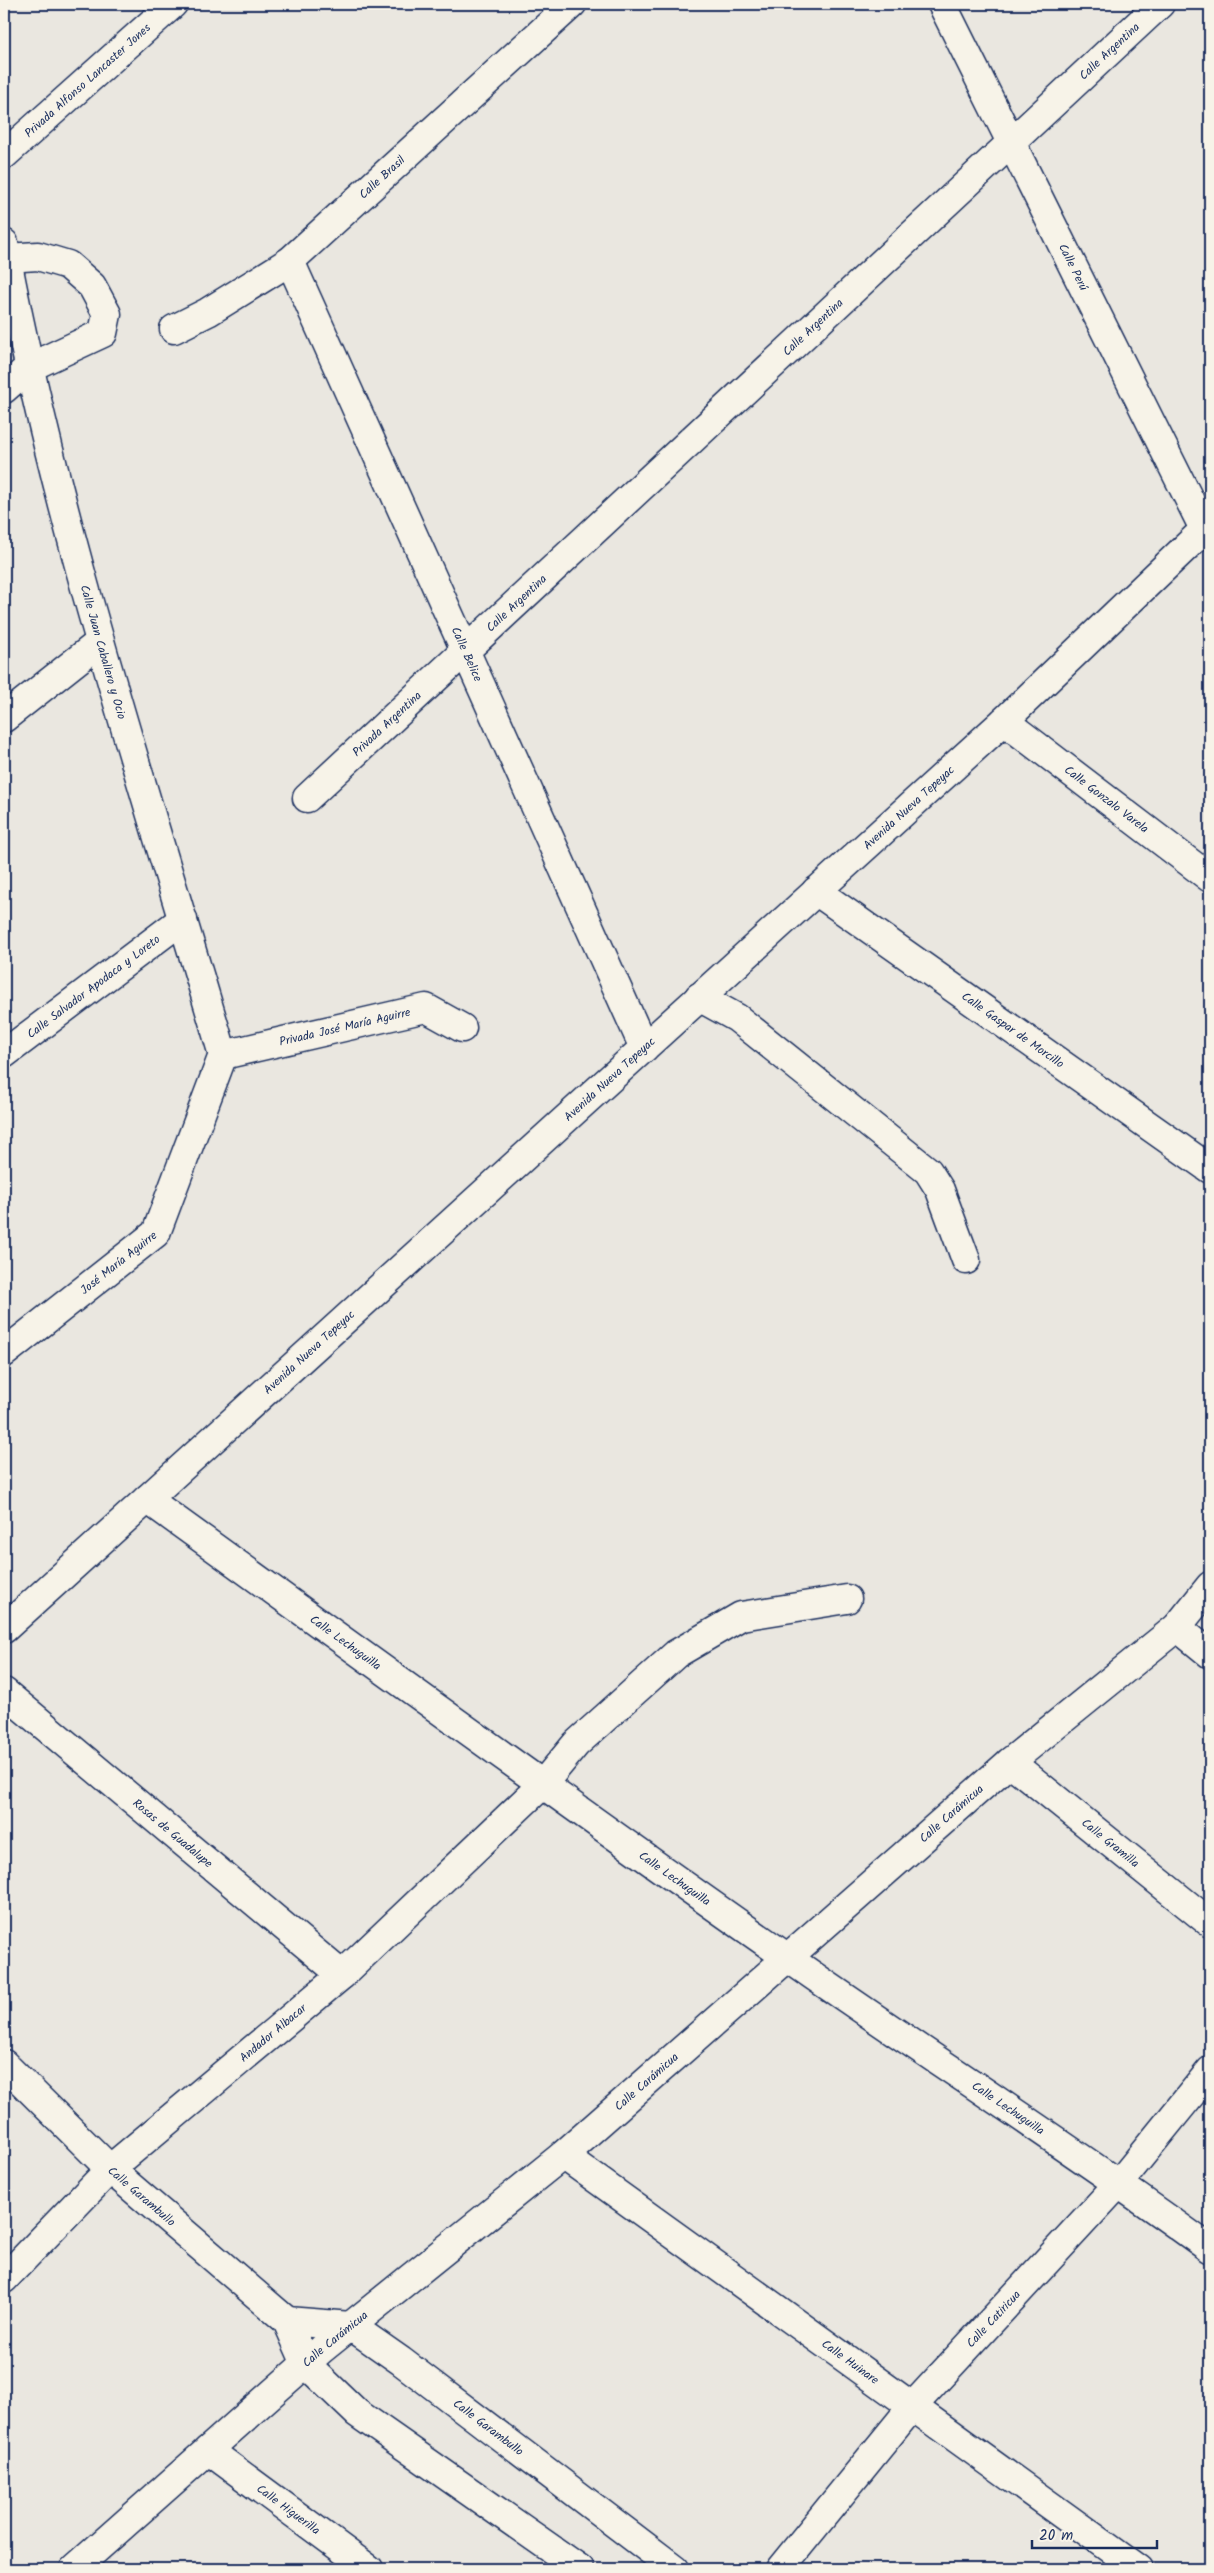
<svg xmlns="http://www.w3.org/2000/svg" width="1214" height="2573" viewBox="0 0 1214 2573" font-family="Kalam,sans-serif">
<rect width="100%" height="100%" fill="#eae7e0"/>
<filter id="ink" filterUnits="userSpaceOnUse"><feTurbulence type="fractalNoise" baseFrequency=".02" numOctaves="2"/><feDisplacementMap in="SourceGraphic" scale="10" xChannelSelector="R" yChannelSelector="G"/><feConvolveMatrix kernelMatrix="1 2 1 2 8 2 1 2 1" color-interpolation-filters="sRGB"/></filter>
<g filter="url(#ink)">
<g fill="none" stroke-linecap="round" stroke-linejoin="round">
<defs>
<g id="minor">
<path id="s1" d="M942,4L1204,529L1210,534"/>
<path id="s2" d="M4,155L173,4"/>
<path id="s3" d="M4,243C55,519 144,787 223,1055"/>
<path id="s4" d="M290,261L644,1048"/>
<path id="s5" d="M174,329L208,312L290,261L572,4"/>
<path d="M4,389L28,368L103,333L107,314L92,286L68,265L38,256L6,258"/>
<path d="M4,718L100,642"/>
<path id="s6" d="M1004,721L1210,878"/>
<path id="s7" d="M307,798L1160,4"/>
<path id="s8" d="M816,891L1210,1169"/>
<path d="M699,997L737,1018L928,1171L940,1190L966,1260"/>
<path id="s9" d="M4,1054L183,919"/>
<path id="s10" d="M223,1055L426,1008L462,1028"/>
<path id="s11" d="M4,1353L156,1233L223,1055"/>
<path id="s12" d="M147,1499C359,1652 570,1806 785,1956C926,2055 1071,2147 1210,2249"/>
<path d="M1177,1627L1210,1654"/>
<path id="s13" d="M4,1629L1004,721L1210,524"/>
<path id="s14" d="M4,1692L342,1975"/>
<path id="s15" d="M1010,1762L1210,1923"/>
<path id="s16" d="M4,2064L110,2169L287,2321L306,2364L357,2413L580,2569"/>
<path id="s17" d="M563,2155L1138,2569"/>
<path id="s18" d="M4,2279L110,2169L342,1975L542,1785L576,1744L676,1654L741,1616L847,1599"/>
<path id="s19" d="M287,2321L351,2326L401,2361L675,2569"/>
<path id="s20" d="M208,2450L369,2569"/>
<path id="s21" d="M74,2569L322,2349L563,2155L1010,1762L1177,1627L1210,1586"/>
<path id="s22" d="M780,2569L911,2408L1120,2182L1210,2071"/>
</g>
</defs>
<use href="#minor" stroke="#1b2f5e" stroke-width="31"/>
<use href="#minor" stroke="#f7f3e8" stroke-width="28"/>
</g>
</g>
<g text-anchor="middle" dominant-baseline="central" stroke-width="4.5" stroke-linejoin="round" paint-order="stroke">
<g font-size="12" fill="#1b2f5e" stroke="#f7f3e8">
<text stroke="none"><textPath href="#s7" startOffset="1096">Calle Argentina</textPath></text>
<text stroke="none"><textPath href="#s2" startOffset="112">Privada Alfonso Lancaster Jones</textPath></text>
<text stroke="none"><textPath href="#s5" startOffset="259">Calle Brasil</textPath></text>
<text stroke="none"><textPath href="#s1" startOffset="294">Calle Perú</textPath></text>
<text stroke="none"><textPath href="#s7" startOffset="691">Calle Argentina</textPath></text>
<text stroke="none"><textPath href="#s7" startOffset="286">Calle Argentina</textPath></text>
<text stroke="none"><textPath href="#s3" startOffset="421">Calle Juan Caballero y Ocio</textPath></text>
<text stroke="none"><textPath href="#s4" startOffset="431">Calle Belice</textPath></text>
<text stroke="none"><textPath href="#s7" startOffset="109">Privada Argentina</textPath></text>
<text stroke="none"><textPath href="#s6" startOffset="129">Calle Gonzalo Varela</textPath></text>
<text stroke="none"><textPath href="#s13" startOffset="1222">Avenida Nueva Tepeyac</textPath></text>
<text stroke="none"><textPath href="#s9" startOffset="112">Calle Salvador Apodaca y Loreto</textPath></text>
<text stroke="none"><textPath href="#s10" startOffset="125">Privada José María Aguirre</textPath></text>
<text stroke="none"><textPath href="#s8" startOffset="241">Calle Gaspar de Morcillo</textPath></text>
<text stroke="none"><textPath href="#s13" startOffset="818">Avenida Nueva Tepeyac</textPath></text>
<text stroke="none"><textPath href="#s11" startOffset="146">José María Aguirre</textPath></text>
<text stroke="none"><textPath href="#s13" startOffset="412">Avenida Nueva Tepeyac</textPath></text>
<text stroke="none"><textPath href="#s12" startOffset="245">Calle Lechuguilla</textPath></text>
<text stroke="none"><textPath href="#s21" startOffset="1158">Calle Carámicua</textPath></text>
<text stroke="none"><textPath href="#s14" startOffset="220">Rosas de Guadalupe</textPath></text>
<text stroke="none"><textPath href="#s15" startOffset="129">Calle Gramilla</textPath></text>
<text stroke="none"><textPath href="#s12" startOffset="650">Calle Lechuguilla</textPath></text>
<text stroke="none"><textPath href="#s18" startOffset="365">Andador Albacar</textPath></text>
<text stroke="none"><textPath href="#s21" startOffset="752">Calle Carámicua</textPath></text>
<text stroke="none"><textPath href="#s12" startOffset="1055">Calle Lechuguilla</textPath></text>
<text stroke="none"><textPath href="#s16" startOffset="191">Calle Garambullo</textPath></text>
<text stroke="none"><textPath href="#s22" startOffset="329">Calle Catiricua</textPath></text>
<text stroke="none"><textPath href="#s21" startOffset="348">Calle Carámicua</textPath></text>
<text stroke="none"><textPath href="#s17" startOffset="354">Calle Huinare</textPath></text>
<text stroke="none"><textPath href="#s19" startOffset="235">Calle Garambullo</textPath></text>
<text stroke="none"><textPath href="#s20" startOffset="100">Calle Higuerilla</textPath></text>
</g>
</g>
<rect width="1214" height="2573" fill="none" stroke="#f7f3e8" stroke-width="20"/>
<rect x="10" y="10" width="1194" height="2553" fill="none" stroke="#1b2f5e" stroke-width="2" filter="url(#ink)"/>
<path d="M1032 2540v8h125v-8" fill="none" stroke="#1b2f5e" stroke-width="2.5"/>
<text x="1039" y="2540" font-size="15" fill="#1b2f5e" stroke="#f7f3e8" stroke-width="4" paint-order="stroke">20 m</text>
</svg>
